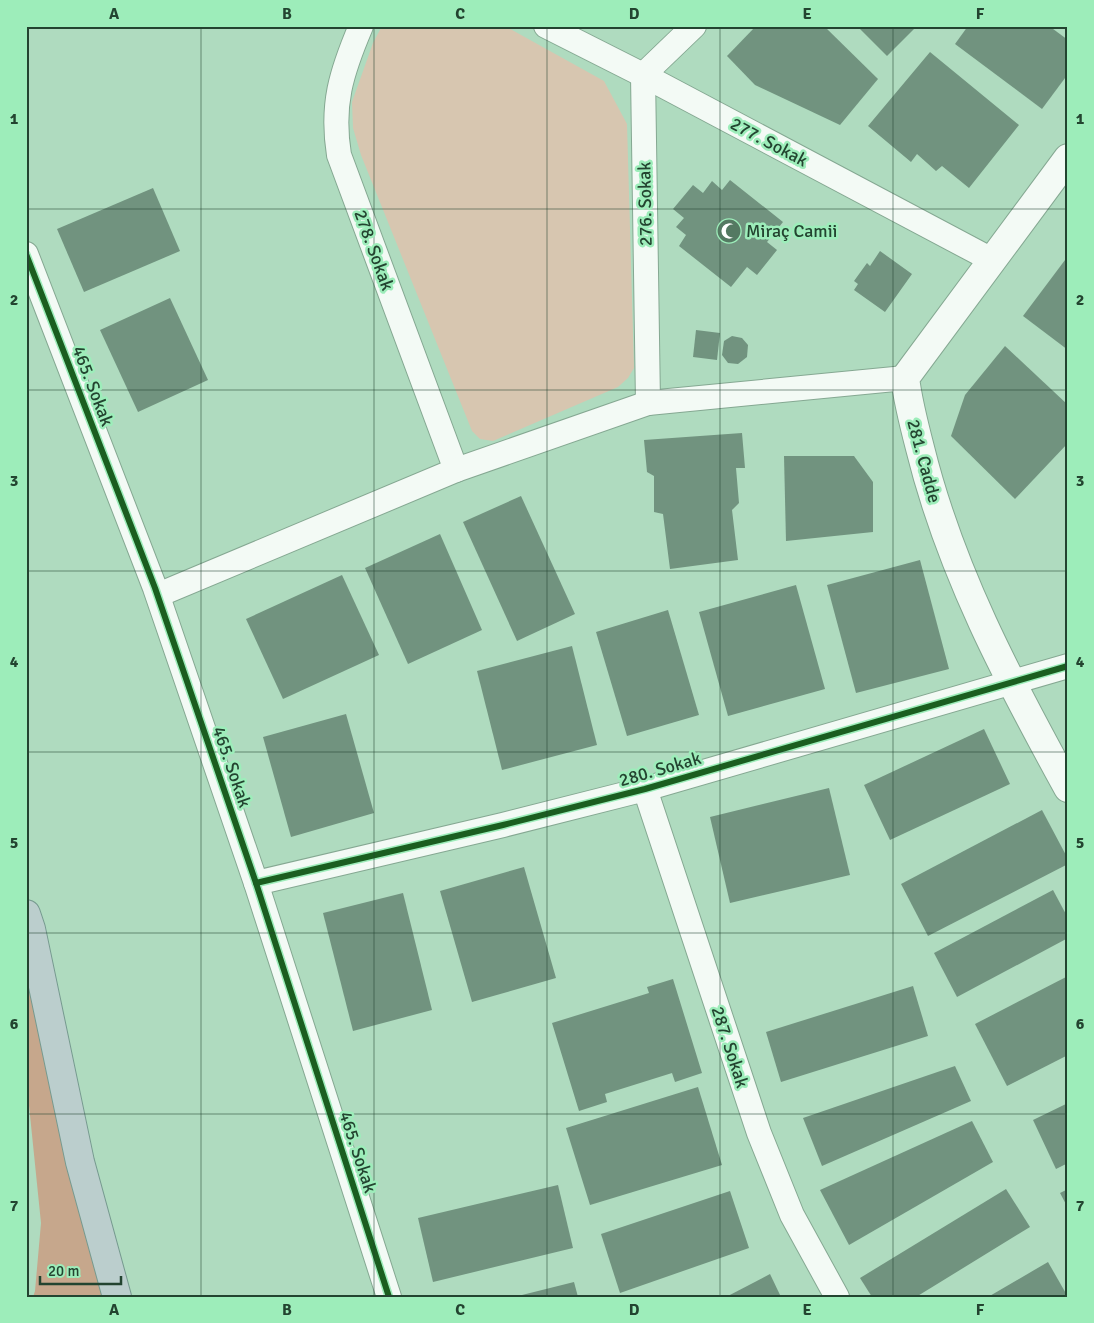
<svg xmlns="http://www.w3.org/2000/svg" width="1094" height="1323" viewBox="0 0 1094 1323" font-family="Signika,sans-serif">
<rect width="100%" height="100%" fill="#afdbbf"/>
<path fill="#d7c6b0" d="M382,26H505L604,81L627,124L634,368L628,378L618,387L493,441L480,439L472,431L361,155L353,128L352,102L373,43Z"/>
<path fill="#c6a78c" d="M26,942L104,1297H33L35,1291L41,1223L26,1076Z"/>
<g fill="#71937f">
<path d="M756,26H824L878,79L840,125L755,85L727,56Z"/>
<path d="M857,26H917L887,56Z"/>
<path d="M968,26H1049L1068,40V74L1042,109L955,44Z"/>
<path d="M930,52L1019,125L969,188L942,166L936,171L917,154L911,162L868,126Z"/>
<path d="M730,180L783,222L767,242L777,250L757,275L747,267L731,287L679,246L686,235L676,227L684,218L673,209L693,185L703,193L712,181L722,190Z"/>
<path d="M153,188L180,251L84,292L57,229Z"/>
<path d="M880,251L912,274L885,312L854,290L858,284L854,281L867,263L870,266Z"/>
<path d="M1068,256V350L1023,316Z"/>
<path d="M170,298L208,380L138,412L100,330Z"/>
<path d="M696,330L720,333L717,360L693,357Z"/>
<path d="M732,336L742,338L748,345L747,357L738,364L728,363L722,355L724,341Z"/>
<path d="M1005,346L1068,405V443L1015,499L951,436L965,395Z"/>
<path d="M742,433L745,468H736L739,503L732,510L738,560L670,569L663,514L654,512V476L647,472L644,440Z"/>
<path d="M784,456H854L873,482V532L786,541Z"/>
<path d="M521,496L575,614L517,641L463,522Z"/>
<path d="M440,534L482,630L408,664L365,568Z"/>
<path d="M920,560L949,669L856,693L827,585Z"/>
<path d="M342,575L379,655L283,699L246,619Z"/>
<path d="M796,585L825,689L728,716L699,612Z"/>
<path d="M668,610L699,715L627,736L596,632Z"/>
<path d="M572,646L597,745L502,770L477,671Z"/>
<path d="M346,714L374,813L291,837L263,737Z"/>
<path d="M984,729L1010,784L890,840L864,785Z"/>
<path d="M829,788L850,875L730,903L710,817Z"/>
<path d="M1042,810L1068,859V864L928,936L901,884Z"/>
<path d="M524,867L556,978L472,1002L440,891Z"/>
<path d="M1053,890L1068,918V938L957,997L934,953Z"/>
<path d="M403,893L432,1010L353,1031L323,913Z"/>
<path d="M1068,976V1055L1007,1086L975,1024Z"/>
<path d="M673,979L702,1073L675,1082L672,1073L605,1094L607,1102L579,1111L552,1023L649,993L647,987Z"/>
<path d="M913,986L928,1036L781,1082L766,1032Z"/>
<path d="M955,1066L971,1101L822,1166L803,1118Z"/>
<path d="M698,1087L722,1165L590,1205L566,1128Z"/>
<path d="M1068,1103V1163L1056,1169L1033,1120Z"/>
<path d="M972,1121L993,1162L849,1245L820,1190Z"/>
<path d="M558,1185L573,1248L433,1282L418,1218Z"/>
<path d="M1006,1189L1030,1227L916,1297H872L860,1278Z"/>
<path d="M1068,1189V1208L1060,1193Z"/>
<path d="M730,1191L749,1248L620,1293L601,1234Z"/>
<path d="M1048,1262L1068,1297H988Z"/>
<path d="M770,1274L781,1297H726Z"/>
<path d="M574,1282L578,1297H518V1296Z"/>
</g>
<g fill="none" stroke-linecap="round" stroke-linejoin="round">
<defs>
<g id="street">
<path d="M361,26C341,73 331,105 339,155L456,470"/>
<path d="M546,26L643,75L992,260"/>
<path d="M26,254L155,588L256,883L389,1297"/>
<path d="M648,403L643,75L694,26"/>
<path d="M158,595L456,470L648,403L905,378"/>
<path d="M645,789L759,1133L792,1215L837,1297"/>
<path d="M256,883L503,825L645,789L1068,666"/>
</g>
<path id="secondary" d="M1068,158L905,378C908,402 914,425 920,448C950,570 1008,679 1068,788"/>
<path id="highway" d="M26,914L31,929L80,1162L117,1297"/>
</defs>
<use href="#street" stroke="#85a892" stroke-width="26"/>
<use href="#secondary" stroke="#85a892" stroke-width="30"/>
<use href="#highway" stroke="#769a8f" stroke-width="30"/>
<use href="#street" stroke="#f3faf5" stroke-width="24"/>
<use href="#secondary" stroke="#f3faf5" stroke-width="28"/>
<use href="#highway" stroke="#bbcecd" stroke-width="28"/>
<defs>
<g id="cycleway">
<path d="M26,254L155,588L256,883L389,1297"/>
<path d="M256,883L503,825L645,789L1068,666"/>
</g>
</defs>
<use href="#cycleway" stroke="#9dedba" stroke-width="9"/>
<use href="#cycleway" stroke="#1b5e20" stroke-width="6"/>
</g>
<path fill="none" stroke="#234430" stroke-width="1" stroke-opacity="0.55" d="M201,26V1297M374,26V1297M547,26V1297M720,26V1297M893,26V1297M26,209H1068M26,390H1068M26,571H1068M26,752H1068M26,933H1068M26,1114H1068"/>
<defs>
<symbol id="mosque-disc" viewBox="-11 -11 22 22"><circle r="9.5" fill="#547962" stroke="#9dedba"/><path d="M3.5-4.9A6 6 0 1 0 3.5 4.9A5 5 0 1 1 3.5-4.9Z" fill="#fff"/></symbol>
</defs>
<g fill-rule="evenodd">
<use href="#mosque-disc" x="715" y="217" width="28" height="28"/>
</g>
<g text-anchor="middle" dominant-baseline="central" stroke-width="5" stroke-linejoin="round" paint-order="stroke">
<g font-size="18" fill="#234430" stroke="#9dedba">
<text transform="translate(769 142) rotate(28)">277. Sokak</text>
<text transform="translate(645 204) rotate(-91)">276. Sokak</text>
<text transform="translate(374 250) rotate(70)">278. Sokak</text>
<text transform="translate(93 386) rotate(69)">465. Sokak</text>
<text transform="translate(924 461) rotate(75)">281. Cadde</text>
<text transform="translate(232 767) rotate(71)">465. Sokak</text>
<text transform="translate(660 769) rotate(-16)">280. Sokak</text>
<text transform="translate(730 1047) rotate(72)">287. Sokak</text>
<text transform="translate(358 1152) rotate(72)">465. Sokak</text>
</g>
<g font-size="18" fill="#234430" stroke="#9dedba" text-anchor="start">
<text x="746" y="231">Miraç Camii</text>
</g>
</g>
<rect width="1094" height="1323" fill="none" stroke="#9dedba" stroke-width="55"/>
<path d="M40 1276v8h81v-8" fill="none" stroke="#234430" stroke-width="2.5"/>
<text x="48" y="1276" font-size="15" fill="#234430" stroke="#9dedba" stroke-width="4" paint-order="stroke">20 m</text>
<rect x="28" y="28" width="1038" height="1268" fill="none" stroke="#234430" stroke-width="2"/>
<g font-size="16" text-anchor="middle" font-weight="bold" fill="#234430">
<text x="114" y="19">A</text>
<text x="287" y="19">B</text>
<text x="460" y="19">C</text>
<text x="634" y="19">D</text>
<text x="807" y="19">E</text>
<text x="980" y="19">F</text>
<text x="14" y="124">1</text>
<text x="1080" y="124">1</text>
<text x="14" y="305">2</text>
<text x="1080" y="305">2</text>
<text x="14" y="486">3</text>
<text x="1080" y="486">3</text>
<text x="14" y="667">4</text>
<text x="1080" y="667">4</text>
<text x="14" y="848">5</text>
<text x="1080" y="848">5</text>
<text x="14" y="1029">6</text>
<text x="1080" y="1029">6</text>
<text x="14" y="1211">7</text>
<text x="1080" y="1211">7</text>
<text x="114" y="1315">A</text>
<text x="287" y="1315">B</text>
<text x="460" y="1315">C</text>
<text x="634" y="1315">D</text>
<text x="807" y="1315">E</text>
<text x="980" y="1315">F</text>
</g>
</svg>
